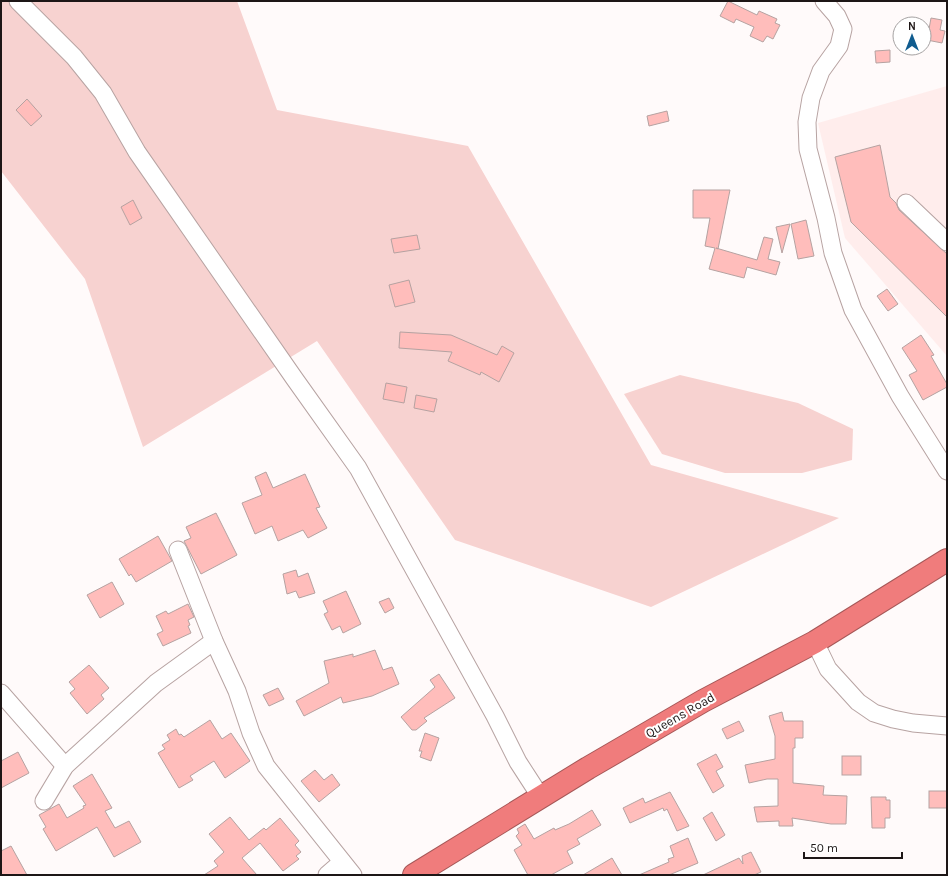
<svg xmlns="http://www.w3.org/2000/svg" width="948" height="876" viewBox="0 0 948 876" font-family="Karla,sans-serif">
<rect width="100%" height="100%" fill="#fffafa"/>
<path fill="#ffedec" d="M947,86V356L845,238L818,123Z"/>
<g fill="#f7d2d0">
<path d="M1,1H237L277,110L468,146L651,465L839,518L651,607L455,540L317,341L143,447L85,279L1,171Z"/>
<path d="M680,375L798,403L853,429L852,460L802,473H725L662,454L624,394Z"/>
</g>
<g fill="#ffbdbb" stroke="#b5a2a1">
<path d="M728,1L757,15L759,11L777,19L775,23L780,25L773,39L767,36L763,42L750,36L754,27L736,19L734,23L720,16Z"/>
<path d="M931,18L942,20L940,30L945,31L942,43L927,40Z"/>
<path d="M890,50V62L876,63L875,51Z"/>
<path d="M27,99L42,116L31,126L16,110Z"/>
<path d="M667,111L669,121L649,126L647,116Z"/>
<path d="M880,145L890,197L896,203L899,210L947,254V317L851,222L835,157Z"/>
<path d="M693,190H730L718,249L716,248L757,260L764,237L773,239L768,259L780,262L776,275L747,267L744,278L709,269L715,248L705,246L710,218H693Z"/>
<path d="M133,200L142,218L130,225L121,207Z"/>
<path d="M806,220L814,256L798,259L791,224Z"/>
<path d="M790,224L782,253L776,227Z"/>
<path d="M417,235L420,249L394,253L391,239Z"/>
<path d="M409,280L415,302L395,307L389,285Z"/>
<path d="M887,289L898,304L888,311L877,296Z"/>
<path d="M400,332L451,335L497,355L502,346L514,353L499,382L481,372L480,375L448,361L452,352L399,348Z"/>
<path d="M921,335L934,355L931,356L947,384V387L923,400L909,375L917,371L902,348Z"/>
<path d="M386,383L407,387L404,403L383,399Z"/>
<path d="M416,395L437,399L434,412L414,408Z"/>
<path d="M266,472L273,488L305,474L320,507L316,508L327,528L308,538L303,530L278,541L272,526L255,534L242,503L262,495L255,477Z"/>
<path d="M216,513L237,555L201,574L184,541L191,538L186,527Z"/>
<path d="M158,536L172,561L136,582L131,574L129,576L119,559Z"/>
<path d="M296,570L298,577L308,573L315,593L299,598L296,591L287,594L283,574Z"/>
<path d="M112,582L124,604L100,618L87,595Z"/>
<path d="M346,591L361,624L343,633L340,626L332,630L324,614L328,612L323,601Z"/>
<path d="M389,598L394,608L385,613L379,602Z"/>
<path d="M188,604L194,617L188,620L190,625L188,626L191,633L163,646L157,634L163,631L156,616L166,611L168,614Z"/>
<path d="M375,650L383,670L392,667L399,684L372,696L343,703L341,697L304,716L296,701L329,683L324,661L353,654V657Z"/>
<path d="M89,665L109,688L101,695L104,699L87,714L70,693L75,689L69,682Z"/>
<path d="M439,674L455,698L424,718L427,721L416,730H412L401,717L435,687L430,680Z"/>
<path d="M278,688L284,699L269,706L263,695Z"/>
<path d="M782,712L784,721H803V738H795V748H793V783L824,786L823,795L847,796L846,824H831L792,818L793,826H779V821L757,822L754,807L778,806V779H767L749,783L745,765L775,759V736L769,716Z"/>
<path d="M210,720L222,739L231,733L250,761L225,778L214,761L190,776L193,780L179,788L158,753L165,749L162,745L170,740L167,735L176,729L179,735L181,734L184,737Z"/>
<path d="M739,721L744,731L727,739L722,729Z"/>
<path d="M425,733L439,738L431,761L420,757L422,751H419Z"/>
<path d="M18,752L29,773L1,788V761Z"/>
<path d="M716,754L723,767L716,771L724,786L713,793L697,764Z"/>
<rect x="842" y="756" width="19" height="19"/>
<path d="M315,770L324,780L332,774L340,785L319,802L301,781Z"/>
<path d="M92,774L112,808L105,811L115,828L129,821L141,842L114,857L97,827L56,851L43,829L46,827L39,815L59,804L67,818L84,808L83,806L86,805L73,786Z"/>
<rect x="929" y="791" width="18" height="17"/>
<path d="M670,792L689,826L677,831L667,809L664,811L663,808L630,823L623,808L643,798L645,803Z"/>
<path d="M871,797H886V800H890V818H885V828H872Z"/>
<path d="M592,810L601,825L577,839L580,844L567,851L573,863L551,875H528L514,850L522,845L516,836L519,833L517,829L525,824L534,839L554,828L555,830L569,824Z"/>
<path d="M712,812L725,835L716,841L703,818Z"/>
<path d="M230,817L249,840L264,828L266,830L280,818L299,841L295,845L301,852L296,856L299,859L283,871L260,843L242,858L257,875H204L218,866L214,861L224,852L209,834Z"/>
<path d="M688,838L698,863L669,875H639L669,862L668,859L674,857L670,846Z"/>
<path d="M11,846L27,875H1V851Z"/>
<path d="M751,852L761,872L754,875H703L739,858L743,864L742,856Z"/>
<path d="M612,858L622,875H583Z"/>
</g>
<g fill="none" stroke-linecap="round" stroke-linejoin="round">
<defs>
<g id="minor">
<path d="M18,1L74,57L103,93L137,152L294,378L358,468L495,716L518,762L540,796"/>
<path d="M824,1L837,16L843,29L839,46L821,71L811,98L807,122L808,149L826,218L833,253L853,310L900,396L947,471"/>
<path d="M906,203L947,242"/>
<path d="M178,550L214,641L237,691L251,733L266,766L353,875"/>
<path d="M815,642L828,669L858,702L874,713L893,719L913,723L947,726"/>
<path d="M1,693L65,766"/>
<path d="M44,801L65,766L156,683L214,641"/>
<path d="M327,875L342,862"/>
</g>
<path id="highway" d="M414,875L588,768L703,701L815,642L947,560"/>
</defs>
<use href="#minor" stroke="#b7a3a2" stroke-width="19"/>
<use href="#highway" stroke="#a65858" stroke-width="24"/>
<use href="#minor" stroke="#fff" stroke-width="17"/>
<use href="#highway" stroke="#f07c7c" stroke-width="22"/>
</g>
<g text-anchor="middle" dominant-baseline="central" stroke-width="4" stroke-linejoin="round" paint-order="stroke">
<g font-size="13" fill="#1d1616" stroke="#fff">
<text transform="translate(680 715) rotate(-30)">Queens Road</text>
</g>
</g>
<rect width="948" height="876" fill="none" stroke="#1d1616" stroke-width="4"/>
<g transform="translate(912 36)"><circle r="19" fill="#ffffff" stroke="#a5a2a2"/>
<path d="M0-3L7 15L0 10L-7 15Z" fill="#105c8f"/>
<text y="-6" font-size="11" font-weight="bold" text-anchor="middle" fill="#1d1616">N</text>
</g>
<path d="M804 852v6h98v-6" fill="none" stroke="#1d1616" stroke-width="2"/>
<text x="810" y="852" font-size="12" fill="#1d1616" stroke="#ffffff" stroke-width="3" paint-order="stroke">50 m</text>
</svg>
